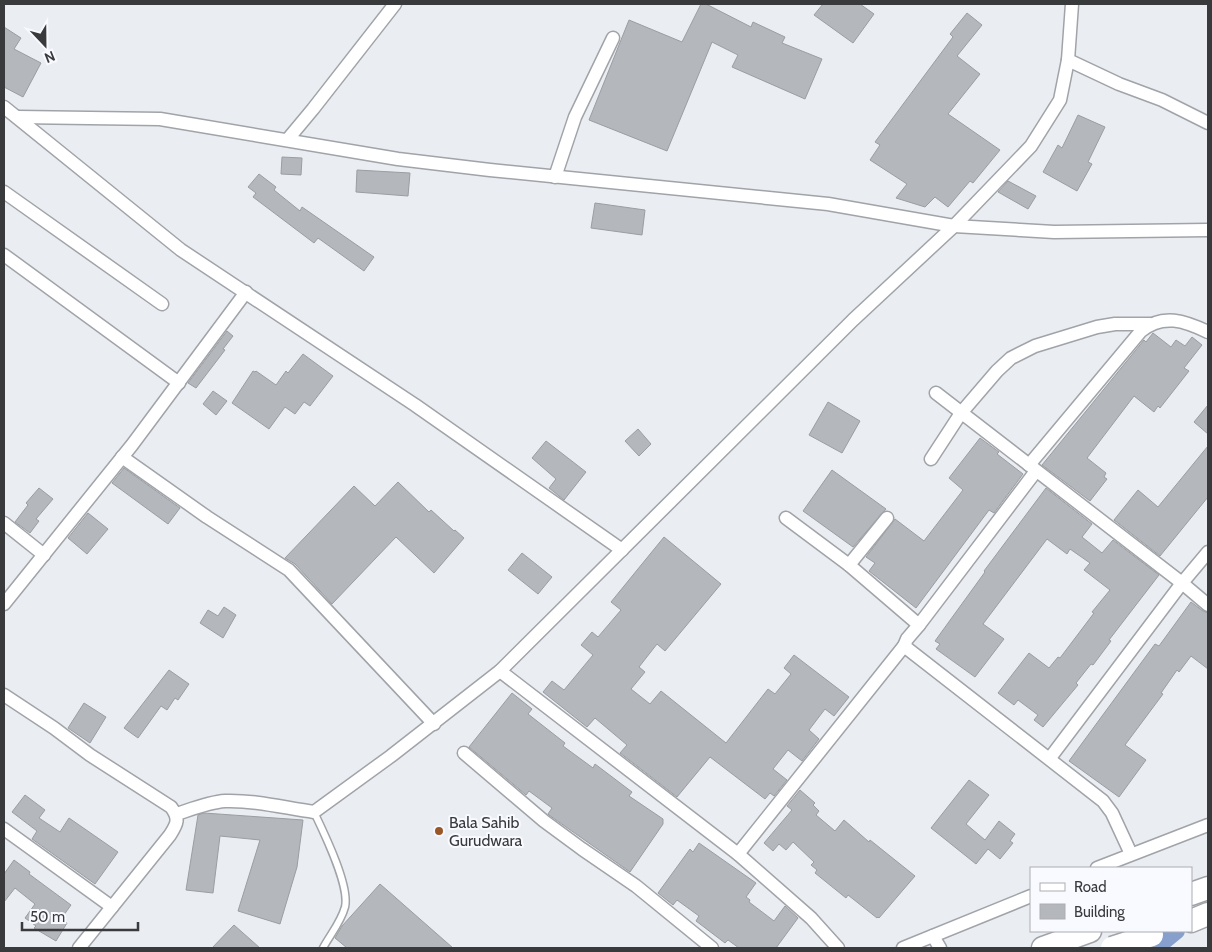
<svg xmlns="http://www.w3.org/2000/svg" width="1212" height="952" viewBox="0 0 1212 952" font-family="Cabin,sans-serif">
<rect width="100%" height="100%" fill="#eaedf2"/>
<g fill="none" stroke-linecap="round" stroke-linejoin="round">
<path stroke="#869fcc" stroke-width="16" d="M1152,948L1166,940L1177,931"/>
</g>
<g fill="#b4b7bc" stroke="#9a9da2">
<path d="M701,4H706L751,27L753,22L785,37L782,43L822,59L805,99L732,67L738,55L712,42L667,151L589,120L629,20L682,42Z"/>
<path d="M823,4H860L874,14L853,43L814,15Z"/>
<path d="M967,13L982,25L957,56L980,74L948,114L1000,150L973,183L970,181L948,207L935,197L925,207L896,198L907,184L870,160L880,145L875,142L953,37L950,34Z"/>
<path d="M4,27L21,38L14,49L41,63L23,97L4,87Z"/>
<path d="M1078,115L1105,127L1088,162L1092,164L1077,191L1043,172L1058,145L1062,148Z"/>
<path d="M282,157L302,158L301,175L281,174Z"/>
<path d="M357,170L410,173L408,196L356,192Z"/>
<path d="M259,174L276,187L274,190L300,211L302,207L374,257L364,271L318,238L314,243L253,197L256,193L248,187Z"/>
<path d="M1008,181L1036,196L1028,209L998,192Z"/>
<path d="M595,203L645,210L642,235L591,228Z"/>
<path d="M227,331L233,336L223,349L225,350L196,388L188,383Z"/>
<path d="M1153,333L1171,347L1176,340L1185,346L1192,337L1202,345L1184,368L1189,371L1160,408L1158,406L1154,412L1134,396L1087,458L1106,473L1104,477L1107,479L1090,501L1042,465L1144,340L1146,342Z"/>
<path d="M303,354L333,376L310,406L304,402L295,414L285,407L269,429L232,403L253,371L255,372L256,371L276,385L286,371L288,373Z"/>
<path d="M213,391L227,401L216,415L203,404Z"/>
<path d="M828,402L860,421L842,453L809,435Z"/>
<path d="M1208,405V434L1194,422Z"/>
<path d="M638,429L651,444L639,456L625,441Z"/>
<path d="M980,438L999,452L997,454L1023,474L994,513L989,510L916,608L869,571L875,563L866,557L895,519L924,541L963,490L949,478Z"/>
<path d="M546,441L586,472L564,500L549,488L556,479L532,458Z"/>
<path d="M1208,446V497L1160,556L1114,520L1138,490L1158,507Z"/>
<path d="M124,468L180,508L168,524L112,483Z"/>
<path d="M832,470L886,509L853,547L803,511Z"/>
<path d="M398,482L429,512L431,510L454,531L455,530L464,538L434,573L396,537L332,604L295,564L285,558L354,486L375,506Z"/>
<path d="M39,488L53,499L36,519L39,521L30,533L15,522L28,505L26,503Z"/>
<path d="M1046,488L1092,524L1082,537L1102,553L1113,540L1159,575L1109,640L1111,641L1093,665L1091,664L1076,683L1078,685L1043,727L1034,720L1038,715L1018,700L1014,705L998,693L1029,653L1049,668L1058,657L1060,658L1094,613L1092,612L1110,590L1084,570L1090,563L1070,549L1067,554L1047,539L983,624L1004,639L975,677L936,649L940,644L935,641L985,572L984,571Z"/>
<path d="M88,513L108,529L87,554L68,538Z"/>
<path d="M664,537L721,584L665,651L657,644L639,667L645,672L631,689L650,704L661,691L726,743L768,689L775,694L791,674L784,668L794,655L849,697L834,716L825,709L809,730L819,739L802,761L788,750L773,769L787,780L774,796L770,793L765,799L710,757L677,797L620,753L627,745L595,718L587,727L543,692L552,681L564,690L593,655L581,645L592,632L598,637L621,610L611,602Z"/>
<path d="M522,553L552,577L538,594L508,570Z"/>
<path d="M1191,602L1203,611L1208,613V669L1191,656L1179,672L1177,670L1161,693L1163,694L1125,745L1146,760L1119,797L1069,761L1155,644L1159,646Z"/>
<path d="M224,607L236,615L223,638L200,623L208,610L218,616Z"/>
<path d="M169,670L189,684L178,700L175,698L167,710L161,706L138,738L124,728Z"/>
<path d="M512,693L532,709L528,714L565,743L563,746L593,768L595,764L632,792L629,796L663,819V824L630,872L549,815L548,814L552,808L529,791L526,795L469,747Z"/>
<path d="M84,703L106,717L90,743L68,728Z"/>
<path d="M969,780L989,795L966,824L985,840L999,821L1015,834L1010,841L1013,843L1000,859L988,849L976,864L931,828Z"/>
<path d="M800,790L815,803L813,805L819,811L816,815L835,831L844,820L869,842L870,840L915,876L879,918L878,917L877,918L848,895L846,898L815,873L817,870L811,865L814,862L793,842L786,850L779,844L773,851L764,843L792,810L787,806Z"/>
<path d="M25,795L45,810L39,818L60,832L69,818L118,852L95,884L32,839L37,831L12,812Z"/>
<path d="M204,813L303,820L297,867L280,924L238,911L260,840L220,836L213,893L186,890L198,815Z"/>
<path d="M699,843L756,883L746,897L750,900L749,902L774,921L785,906L798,918L776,948H739L728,940L725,943L696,921L699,916L677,900L673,905L658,893L690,849L693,852Z"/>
<path d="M14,860L30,872L29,874L71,905L61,919L67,923L56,941L34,928L36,926L25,918L35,904L15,888L4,902V874Z"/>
<path d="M380,884L453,948H347L335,938L342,926Z"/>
<path d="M234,925L260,948H212Z"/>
</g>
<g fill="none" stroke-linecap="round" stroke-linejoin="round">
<defs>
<path id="lane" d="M314,812C324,833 350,886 345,907C341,922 330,935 323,948"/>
<g id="street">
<path d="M1068,60L1119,84L1162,100L1208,123"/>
<path d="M4,107L181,250L415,405L622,550"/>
<path d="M18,117L160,119L398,159L490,170L828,204L954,226L1054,232L1208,230"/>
<path d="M288,139L313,109L395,4"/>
<path d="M555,177L575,117L613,38"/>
<path d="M4,192L162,304"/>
<path d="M4,255L179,383"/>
<path d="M936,393L1182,583L1208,605"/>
<path d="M122,457L207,517L289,570L434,724"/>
<path d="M931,459L961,413L997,371L1011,358L1035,346L1097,327L1115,324H1150"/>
<path d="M1029,465L1141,331C1163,313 1185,321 1208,332"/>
<path d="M786,518L849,565L919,625"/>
<path d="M4,523L44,555"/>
<path d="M849,565L887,518"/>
<path d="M4,604L132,445L246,292"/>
<path d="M904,646L1103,801L1112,813L1131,854"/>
<path d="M500,671L738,854L811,918L838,948"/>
<path d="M4,695L54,728L90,755L171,807C180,819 177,824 170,835L79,948"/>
<path d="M464,753L544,821L582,849L636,886L712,948"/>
<path d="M1050,758L1182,583L1208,552"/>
<path d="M177,814C192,809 209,802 225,801C255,800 285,808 314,812L391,756L500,671L853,320L954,226L1031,146L1060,100L1068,60L1072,4"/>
<path d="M4,829L112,907"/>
<path d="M738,854L904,646L907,639L919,625L1036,471"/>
<path d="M1097,868L1208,825"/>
<path d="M933,936L940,948"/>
<path d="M903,948L1031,896"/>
</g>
<g id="highway">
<path d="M1191,894L1208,888"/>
<path d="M1191,921L1208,914"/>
<path d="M1043,948L1090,931"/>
</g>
</defs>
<use href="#lane" stroke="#a0a3a8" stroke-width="9"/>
<use href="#street" stroke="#a0a3a8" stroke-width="15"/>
<use href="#highway" stroke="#a0a3a8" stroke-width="25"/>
<use href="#lane" stroke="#fff" stroke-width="6"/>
<use href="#street" stroke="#fff" stroke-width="12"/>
<use href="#highway" stroke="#fff" stroke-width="22"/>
<defs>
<path id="highway-bridge" d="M1112,948L1152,935"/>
</defs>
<use href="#highway-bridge" stroke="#a0a3a8" stroke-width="25" stroke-linecap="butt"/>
<use href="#highway-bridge" stroke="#fff" stroke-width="22"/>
</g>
<circle fill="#995627" stroke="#f8faff" stroke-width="2" cx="439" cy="831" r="5"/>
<g text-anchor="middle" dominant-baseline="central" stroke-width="4" stroke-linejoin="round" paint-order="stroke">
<g font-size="16" fill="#393a3c" stroke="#f8faff" text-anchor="start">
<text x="449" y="822">Bala Sahib<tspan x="449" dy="18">Gurudwara</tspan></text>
</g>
</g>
<rect width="1212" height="952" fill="none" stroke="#393a3c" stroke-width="10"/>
<rect x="1030" y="867" width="162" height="65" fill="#f8faff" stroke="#acadb1"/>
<rect x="1040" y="883" width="25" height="8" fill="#ffffff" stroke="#acadb1"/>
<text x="1074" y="892" font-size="15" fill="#393a3c">Road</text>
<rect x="1040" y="904" width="25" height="15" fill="#b4b7bc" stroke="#acadb1"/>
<text x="1074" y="917" font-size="15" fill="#393a3c">Building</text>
<g transform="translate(45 45) rotate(158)" stroke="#f8faff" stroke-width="4" paint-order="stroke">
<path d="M0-4L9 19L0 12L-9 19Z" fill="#393a3c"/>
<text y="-8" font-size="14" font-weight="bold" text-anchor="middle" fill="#393a3c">N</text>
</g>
<path d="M22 922v8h116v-8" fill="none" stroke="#393a3c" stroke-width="2.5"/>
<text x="30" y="922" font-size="15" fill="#393a3c" stroke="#f8faff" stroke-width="4" paint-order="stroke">50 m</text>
</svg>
